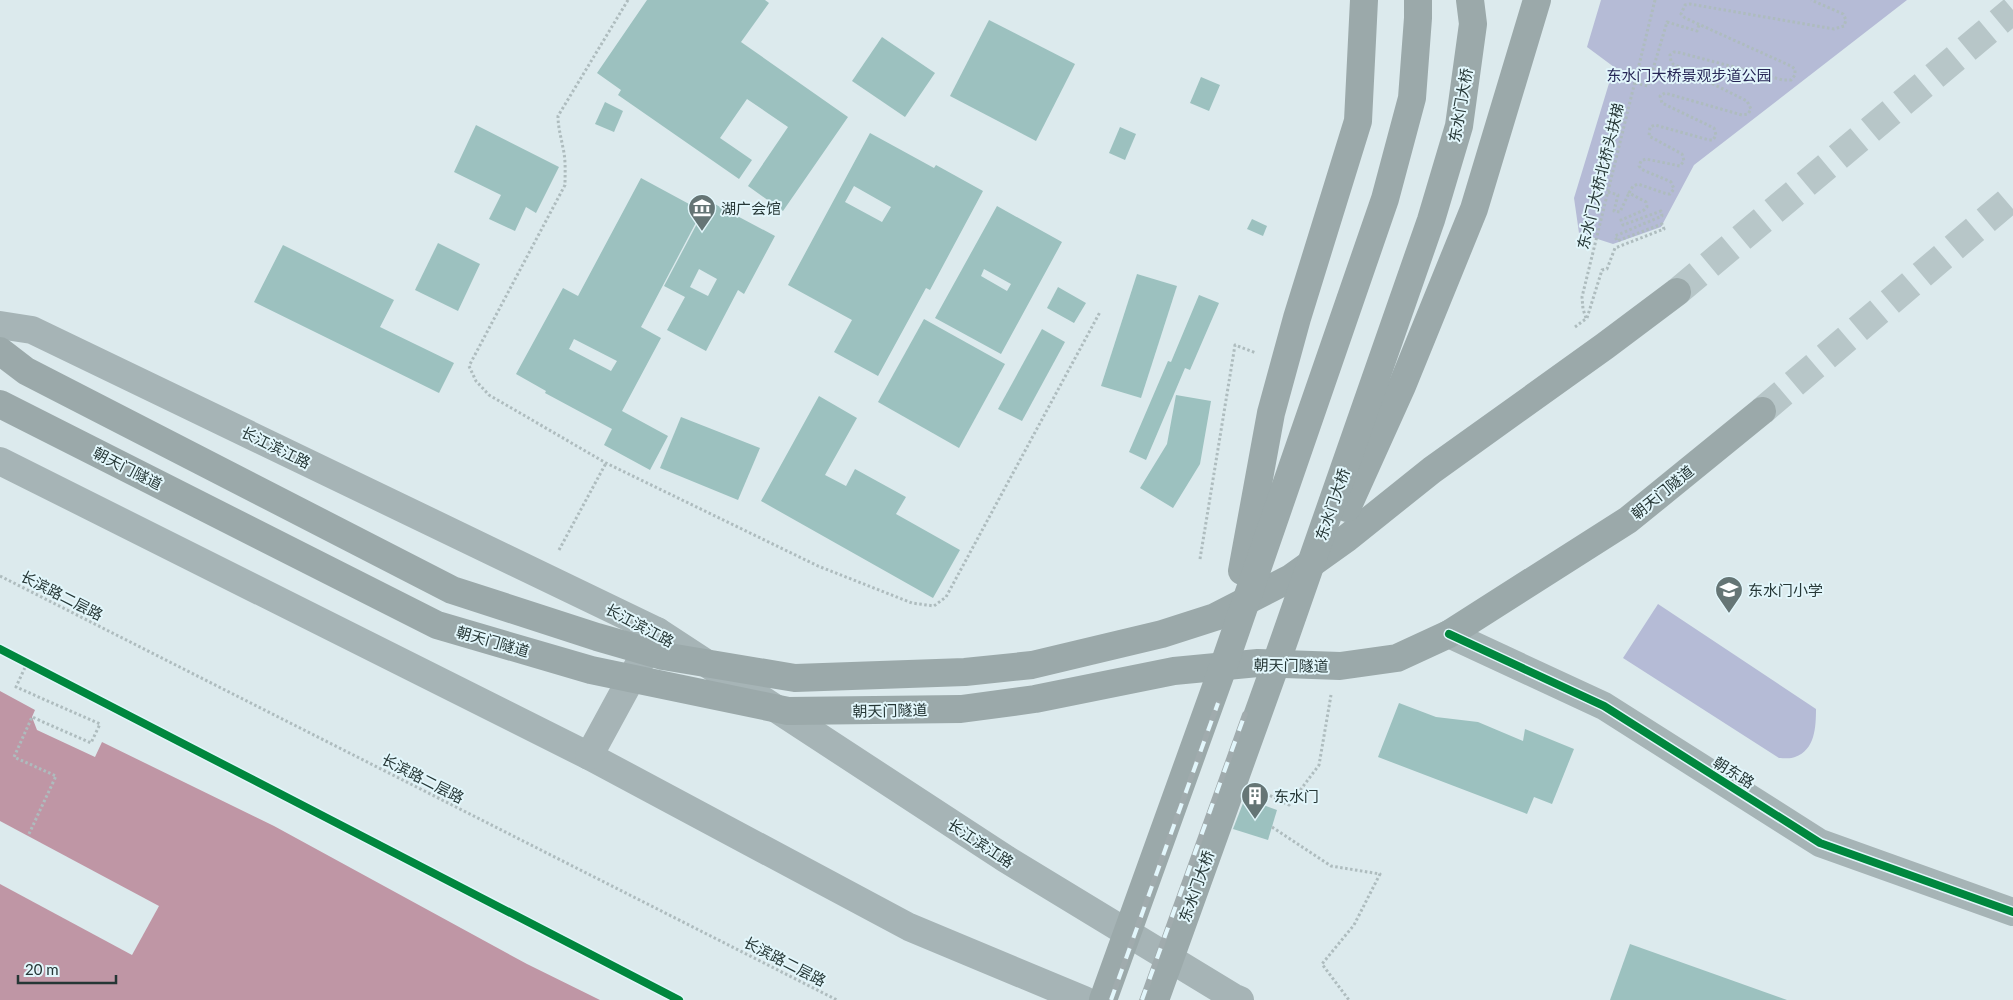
<svg xmlns="http://www.w3.org/2000/svg" width="2013" height="1000" viewBox="0 0 2013 1000" font-family="Lato,'Noto Sans SC',sans-serif">
<rect width="100%" height="100%" fill="#dceaed"/>
<g fill="#b5bbd6">
<path d="M1601,0H1907L1694,165L1661,227L1613,244L1579,233L1574,198L1614,67L1587,47Z"/>
<path d="M1658,604L1816,709C1816,727 1815,750 1795,757C1791,759 1783,758 1779,758L1623,658Z"/>
</g>
<path fill="#bf96a5" d="M0,691L35,710L32,717L37,730L95,757L102,742L274,826L527,964L600,1000H0Z"/>
<path fill="#dceaed" d="M0,821L159,906L132,955L0,884Z"/>
<g fill="#9cc1bf" fill-rule="evenodd">
<path d="M647,0H765L769,3L741,42L848,117L783,211L748,186L788,127L747,99L720,138L752,160L739,179L618,95L621,90L597,73Z"/>
<path d="M989,20L1075,64L1036,141L950,96Z"/>
<path d="M882,37L935,73L905,117L852,81Z"/>
<path d="M1201,77L1220,85L1209,111L1190,103Z"/>
<path d="M605,102L623,111L614,132L595,124Z"/>
<path d="M476,125L559,167L536,213L526,207L515,231L489,219L501,195L454,172Z"/>
<path d="M1120,127L1136,134L1125,160L1109,153Z"/>
<path d="M870,133L934,168L936,165L983,191L930,290L926,288L878,376L834,352L852,320L788,285ZM854,186L891,207L882,222L845,202Z"/>
<path d="M641,178L702,211L641,327L661,338L622,411L668,436L650,470L604,445L612,429L545,393L546,391L516,374L563,288L578,296ZM574,339L617,361L611,371L569,349Z"/>
<path d="M709,201L775,236L744,294L738,290L706,351L667,330L685,297L664,286ZM699,269L717,279L708,296L690,287Z"/>
<path d="M997,206L1062,242L1001,354L935,318ZM984,269L1011,284L1007,291L981,276Z"/>
<path d="M1252,219L1267,226L1263,236L1247,229Z"/>
<path d="M438,243L480,264L458,311L415,290Z"/>
<path d="M283,245L394,300L380,327L454,363L439,393L254,302Z"/>
<path d="M1137,274L1177,286L1141,398L1101,386Z"/>
<path d="M1058,287L1086,303L1074,323L1047,308Z"/>
<path d="M1199,295L1219,303L1190,370L1185,368L1146,460L1129,452L1168,361L1171,362Z"/>
<path d="M924,319L1005,364L959,448L878,402Z"/>
<path d="M1042,329L1065,342L1022,421L998,409Z"/>
<path d="M1176,395L1211,401L1200,464L1173,508L1140,488L1167,444Z"/>
<path d="M819,396L857,418L825,475L846,486L855,469L906,497L896,514L960,550L933,598L761,501Z"/>
<path d="M681,417L760,448L738,500L660,468Z"/>
<path d="M1399,703L1436,717L1478,722L1523,741L1525,729L1574,749L1552,804L1534,797L1527,814L1378,757Z"/>
<path d="M1245,798L1277,810L1268,840L1233,829Z"/>
<path d="M1630,944L1787,1000H1610Z"/>
</g>
<g fill="none" stroke-linecap="round" stroke-linejoin="round">
<g stroke="#b7c6c8" stroke-width="28" stroke-dasharray="28 14" stroke-linecap="butt">
<path d="M1677,292L2013,10"/>
<path d="M1762,411L2013,197"/>
</g>
<g stroke="#aebcbe" stroke-width="3" stroke-dasharray="2.5 2.5" stroke-linecap="butt">
<path d="M628,0L558,116C558,127 561,137 563,148C566,160 565,173 565,185L469,366L476,381L489,395L606,463L818,566L912,603L934,606L946,597L1100,312"/>
<path d="M1635,83L1648,86L1667,22L1697,31L1699,25"/>
<path d="M1608,192L1618,195L1614,211L1620,212L1629,193"/>
<path d="M1586,318L1583,309L1582,297L1655,0"/>
<path d="M1575,327L1587,318L1602,270L1607,269L1615,248L1664,229L1662,224L1617,241L1615,236L1662,216L1661,211L1623,225L1621,220L1644,210L1647,207L1646,202L1629,193L1633,186L1638,184L1667,194H1670L1674,189L1671,182L1641,169L1639,166L1641,161L1646,159L1680,166L1684,161L1682,154L1649,136L1650,127L1655,125L1709,140H1713L1716,135L1714,128L1662,103L1660,96L1665,93L1742,115L1748,114L1751,109L1747,101L1673,64L1671,61L1670,55L1674,52H1677L1783,80H1791L1795,75V69L1791,66L1685,18L1681,14L1685,5L1690,4L1834,29L1844,26L1846,20L1843,14L1811,0"/>
<path d="M559,550L606,463"/>
<path d="M1200,559L1235,345L1256,353"/>
<path d="M0,576L837,1000"/>
<path d="M27,663L16,687L100,724L91,743L32,717L14,757L56,776L28,836"/>
<path d="M1261,791L1289,805L1319,765L1331,695"/>
<path d="M1272,827L1331,866L1380,874L1354,925L1322,964L1349,1000"/>
</g>
<g stroke="#a6b4b6" stroke-width="28">
<path d="M0,325L32,330L657,631L1006,859L1233,997L1240,1000"/>
<path d="M0,461L589,756L909,927L1084,1000"/>
<path d="M1449,634L1604,706L1820,843L2013,912"/>
<path d="M589,756L657,631"/>
</g>
<g stroke="#9ba9aa" stroke-width="28">
<path d="M0,351L26,371L452,590L597,637L663,656L795,678L965,672L1032,665L1162,634L1215,617L1291,578L1347,538L1432,470L1605,346L1677,292"/>
<path d="M0,404L437,625L591,670L788,711L961,709L1035,699L1174,671L1258,663L1340,666L1397,658L1449,634L1628,520L1762,411"/>
<path d="M1347,508L1402,386L1474,209L1537,0"/>
<path d="M1242,571L1271,413L1297,318L1358,121L1364,0"/>
<path d="M1103,1000L1226,659L1385,199L1412,98L1418,18V0"/>
<path d="M1155,1000L1273,672L1431,220L1459,126L1473,24L1470,0"/>
</g>
<defs>
<g id="rail">
<path d="M1111,1000L1218,703"/>
<path d="M1142,1000L1245,714"/>
</g>
</defs>
<use href="#rail" stroke="#a0abad" stroke-width="5.5"/>
<use href="#rail" stroke="#e2f6fb" stroke-width="4" stroke-dasharray="11" stroke-linecap="butt"/>
<defs>
<g id="cycleway">
<path d="M1449,634L1604,706L1820,843L2013,912"/>
<path d="M0,649L679,1000"/>
</g>
</defs>
<use href="#cycleway" stroke="#e2f6fb" stroke-width="11"/>
<use href="#cycleway" stroke="#00873e" stroke-width="8"/>
</g>
<defs>
<symbol id="museum-pin" viewBox="-11 -11 22 30"><path d="M0 17L-7.5 6A9.5 9.5 0 1 1 7.5 6Z" fill="#657575" stroke="#e2f6fb"/><path d="M0-6L6-3V-2H-6V-3ZM-5-1h2V3h-2ZM-1-1h2V3h-2ZM3-1h2V3H3ZM-6 4H6V6H-6Z" fill="#fff"/></symbol>
<symbol id="school-pin" viewBox="-11 -11 22 30"><path d="M0 17L-7.5 6A9.5 9.5 0 1 1 7.5 6Z" fill="#657575" stroke="#e2f6fb"/><path d="M0-5L7-2L0 1L-7-2ZM-4 1L0 2.5L4 1V4Q0 6-4 4Z" fill="#fff"/></symbol>
<symbol id="building-pin" viewBox="-11 -11 22 30"><path d="M0 17L-7.5 6A9.5 9.5 0 1 1 7.5 6Z" fill="#657575" stroke="#e2f6fb"/><path d="M-4-6H4V6H1V3H-1V6H-4ZM-2.5-4.3h1.7v1.8h-1.7ZM.8-4.3h1.7v1.8H.8ZM-2.5-1h1.7V.8h-1.7ZM.8-1h1.7V.8H.8Z" fill="#fff"/></symbol>
</defs>
<g fill-rule="evenodd">
<use href="#museum-pin" x="686" y="192" width="32" height="43"/>
<use href="#school-pin" x="1713" y="574" width="32" height="43"/>
<use href="#building-pin" x="1239" y="780" width="32" height="43"/>
</g>
<g text-anchor="middle" dominant-baseline="central" stroke-width="4" stroke-linejoin="round" paint-order="stroke">
<g font-size="15" fill="#272656" stroke="#e2f6fb">
<text x="1689" y="75">东水门大桥景观步道公园</text>
</g>
<g font-size="15" fill="#253635" stroke="#e2f6fb">
<text transform="translate(1460 105) rotate(-80)">东水门大桥</text>
<text transform="translate(1600 176) rotate(-76)">东水门大桥北桥头扶梯</text>
<text transform="translate(276 447) rotate(26)">长江滨江路</text>
<text transform="translate(128 468) rotate(27)">朝天门隧道</text>
<text transform="translate(1662 492) rotate(-39)">朝天门隧道</text>
<text transform="translate(1332 504) rotate(-71)">东水门大桥</text>
<text transform="translate(62 595) rotate(27)">长滨路二层路</text>
<text transform="translate(640 625) rotate(28)">长江滨江路</text>
<text transform="translate(493 641) rotate(16)">朝天门隧道</text>
<text transform="translate(1291 665) rotate(1)">朝天门隧道</text>
<text transform="translate(890 710) rotate(-1)">朝天门隧道</text>
<text transform="translate(1734 772) rotate(32)">朝东路</text>
<text transform="translate(423 778) rotate(27)">长滨路二层路</text>
<text transform="translate(981 843) rotate(33)">长江滨江路</text>
<text transform="translate(1196 886) rotate(-70)">东水门大桥</text>
<text transform="translate(785 961) rotate(27)">长滨路二层路</text>
</g>
<g font-size="15" fill="#253635" stroke="#e2f6fb" text-anchor="start">
<text x="721" y="208">湖广会馆</text>
<text x="1748" y="590">东水门小学</text>
<text x="1274" y="796">东水门</text>
</g>
</g>
<path d="M18 975v8h98v-8" fill="none" stroke="#253635" stroke-width="2.5"/>
<text x="25" y="975" font-size="15" fill="#253635" stroke="#e2f6fb" stroke-width="4" paint-order="stroke">20 m</text>
</svg>
